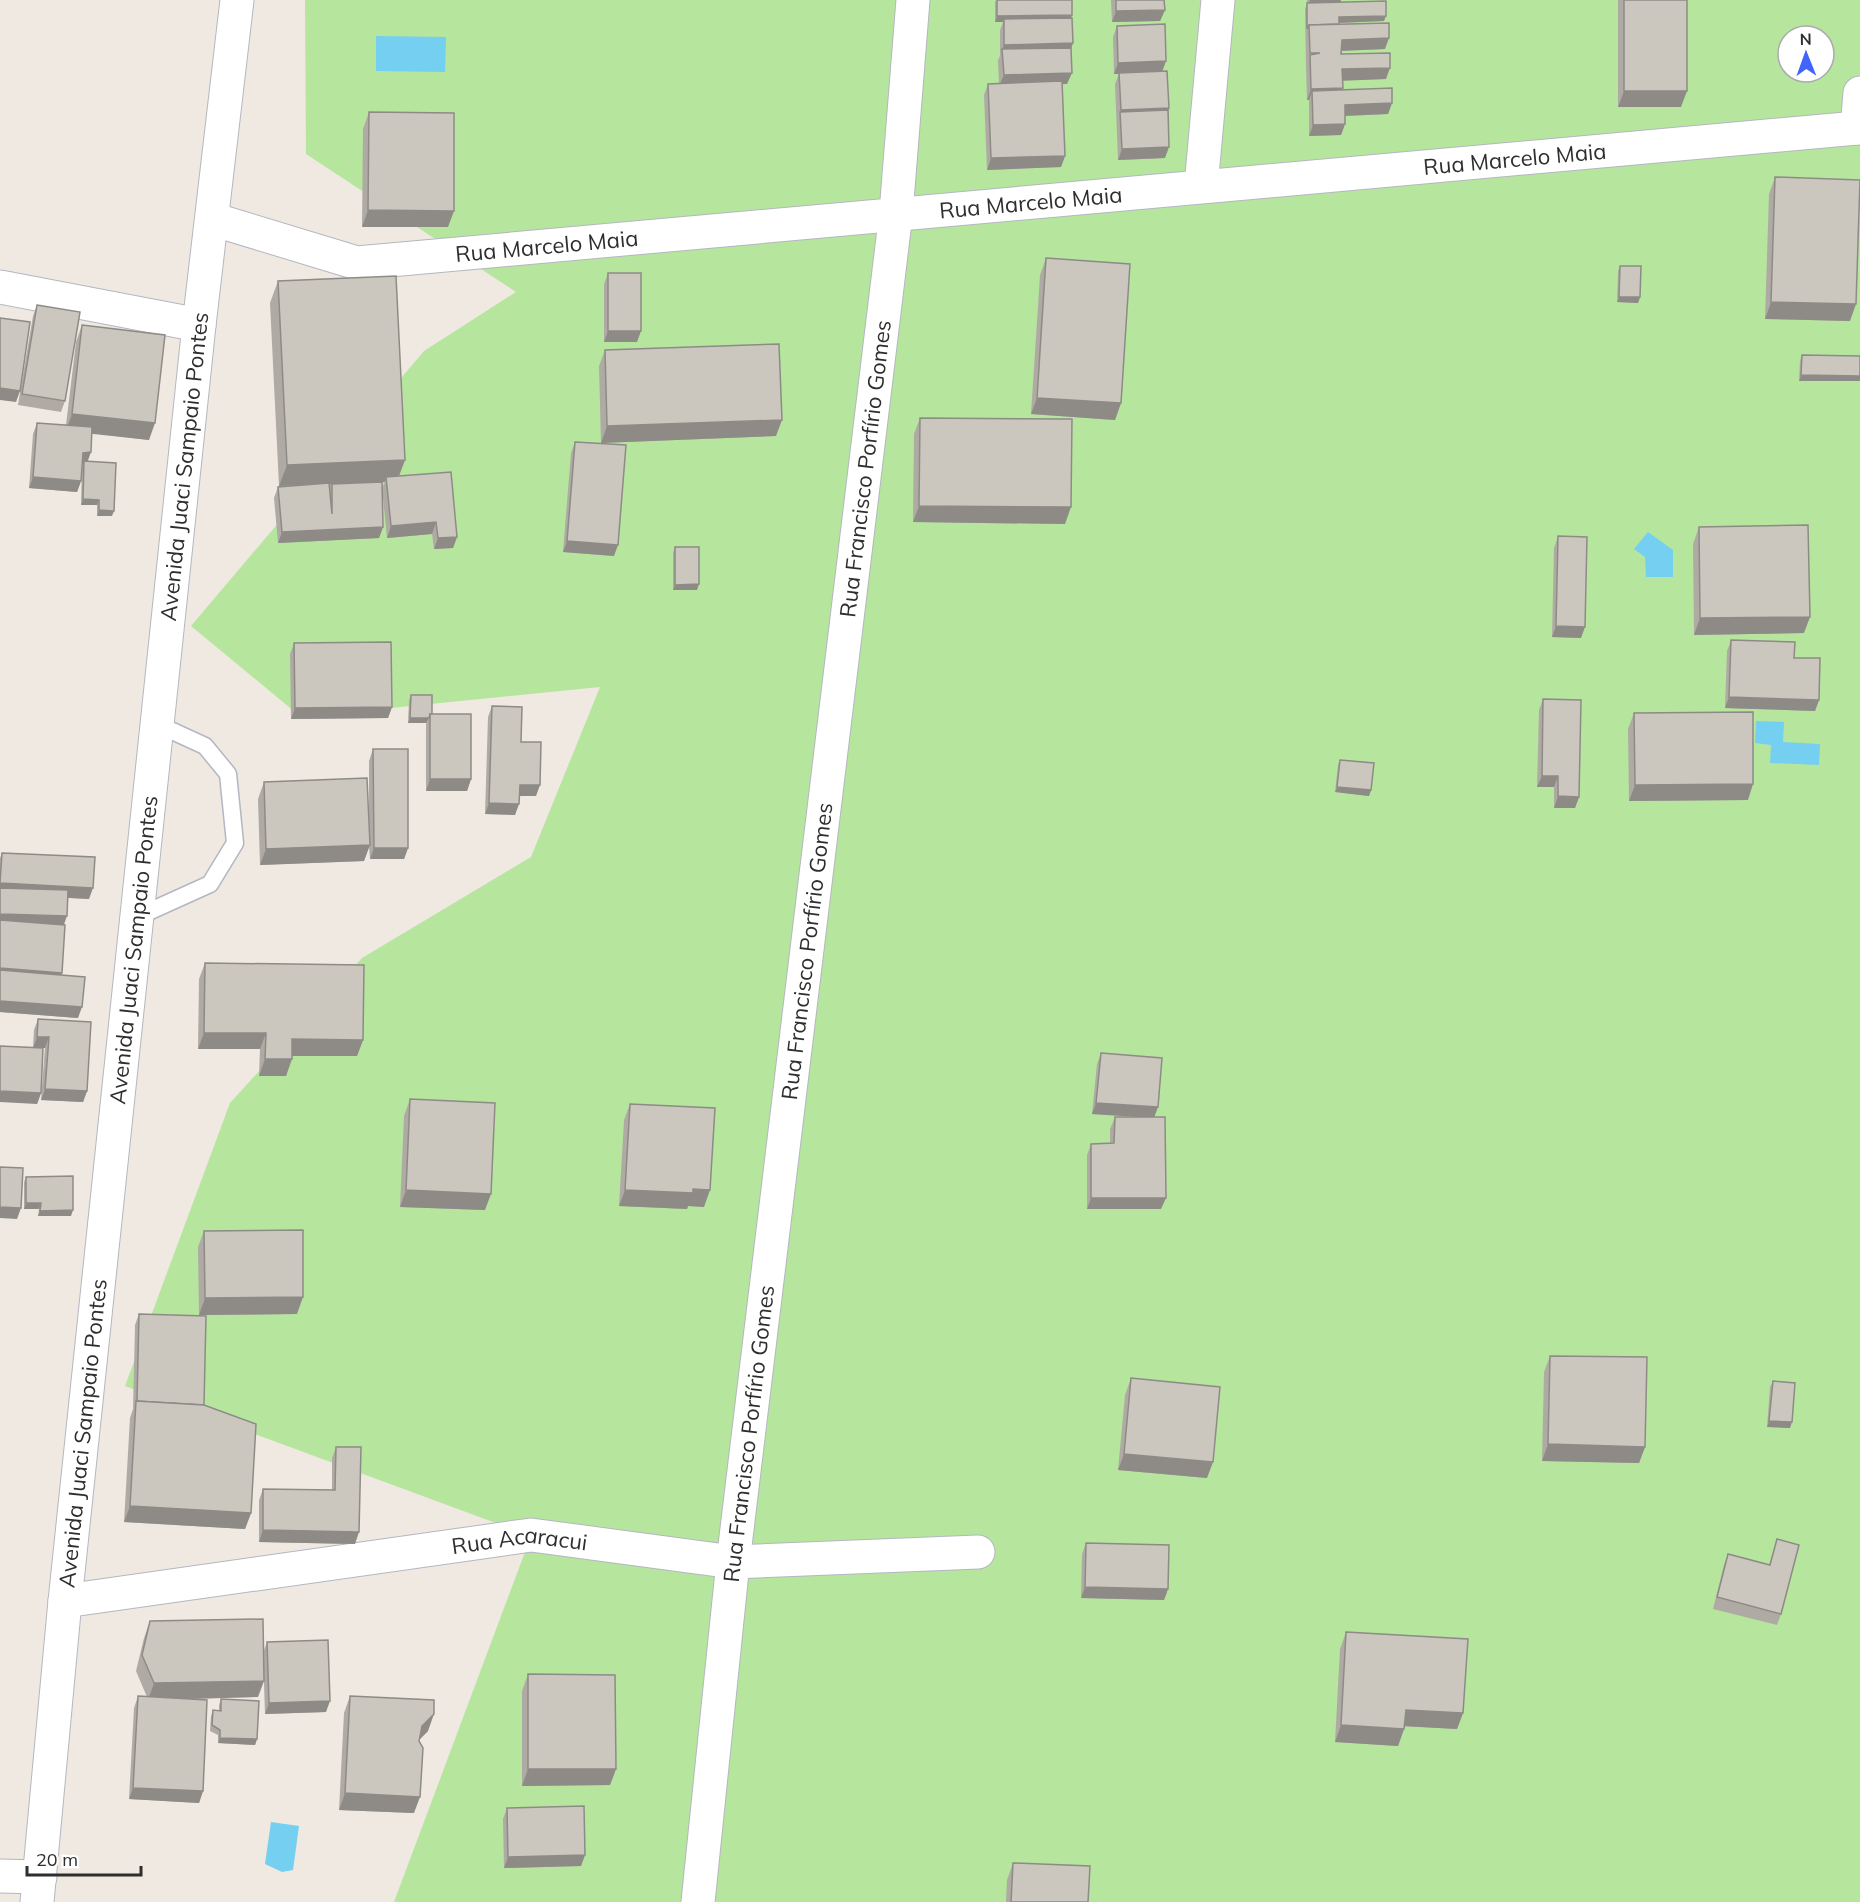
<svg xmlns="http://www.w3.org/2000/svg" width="1860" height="1902" viewBox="0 0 1860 1902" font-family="Mulish,sans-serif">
<rect width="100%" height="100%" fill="#efe9e1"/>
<path fill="#b6e59e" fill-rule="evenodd" d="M305,0H1860V1902H394L531,1536L125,1386L230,1103L362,958L531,857L600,687L301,717L191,626L424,351L516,292L306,154ZM1788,36H1824V72H1788Z"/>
<g fill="#75cff0">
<path d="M376,36L446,37L445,72L376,71Z"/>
<path d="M1648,532L1673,550V577H1646L1645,557L1634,549Z"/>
<path d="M1756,721L1784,722L1783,742L1820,744L1819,765L1770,763L1771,745L1755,743Z"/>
<path d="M271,1822L299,1826L293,1870L282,1872L265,1864Z"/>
</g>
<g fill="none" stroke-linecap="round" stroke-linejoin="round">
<defs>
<path id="lane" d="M137,917L210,884L235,843L228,774L205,746L157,724"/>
<g id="street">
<path d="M1857,128L1860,93"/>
<path d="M1201,186L1218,0"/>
<path id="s1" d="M212,219L357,263L1857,128"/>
<path d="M0,287L199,325"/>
<path id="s2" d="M65,1601L531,1535L733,1562L978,1552"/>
<path d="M0,1876L40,1877"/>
<path id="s3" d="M698,1902L733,1562L896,213L913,0"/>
</g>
<g id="secondary">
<path id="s4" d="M37,1902L65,1601L199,325L237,0"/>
</g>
</defs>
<use href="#lane" stroke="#b4b7c1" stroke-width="19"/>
<use href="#street" stroke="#b4b7c1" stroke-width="35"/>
<use href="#secondary" stroke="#b4b7c1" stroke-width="35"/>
<use href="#lane" stroke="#fff" stroke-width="16"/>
<use href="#street" stroke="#fff" stroke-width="33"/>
<use href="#secondary" stroke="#fff" stroke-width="33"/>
</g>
<g fill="#afaba4">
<path d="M996,0H1072V15L1071,18L1073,43L1071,48L1067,84H1062L1065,156L1061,167L987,170L984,95L988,84L999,83L998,60L1000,56V30L1003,22H995V2Z"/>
<path d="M1111,0H1164L1165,10L1160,21L1112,22Z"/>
<path d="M1307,0H1341V2L1384,21L1339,23V24L1385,49L1341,51V54L1386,79L1342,80V90L1392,103L1388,114L1345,116V124L1341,135L1309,136V100H1307L1306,66L1305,9L1307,4Z"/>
<path d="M1618,0H1687L1681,107H1618Z"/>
<path d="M1117,26L1166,61L1162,71L1169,108L1165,158L1118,160L1115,84L1119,74H1114L1113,37Z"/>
<path d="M369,112L448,227H362L363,129Z"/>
<path d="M1775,177L1850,321L1765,319L1769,194Z"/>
<path d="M1046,258L1121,403L1115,420L1031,414L1040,275Z"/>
<path d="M1620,266L1640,297L1638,303L1617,302L1618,271Z"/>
<path d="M608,273L637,342H604V284Z"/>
<path d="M278,281L405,460L399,476L457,537L453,548L434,549L432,534L387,538L382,488L385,482L343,483L383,527L379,538L278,543L274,498L278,487L298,485L279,486L270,303Z"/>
<path d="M37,305L65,401L61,412L18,405L33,316Z"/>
<path d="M82,325L149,440L92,433L87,461L112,516H97V505H81L82,467L84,464H82L81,481L77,492L29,488L33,434L37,423L66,425L76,342Z"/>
<path d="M605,350L776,436L601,443L599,366Z"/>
<path d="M1802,355L1860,356L1799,381L1800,361Z"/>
<path d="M920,418L1065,524L913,522L914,434Z"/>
<path d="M575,442L614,556L563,552L571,453Z"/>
<path d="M1699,527L1804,633L1694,635L1693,544Z"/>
<path d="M1558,536L1581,638L1552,637L1554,548Z"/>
<path d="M675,547L697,590H673V553Z"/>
<path d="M1731,640L1794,658L1819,700L1815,711L1725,708L1727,651Z"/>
<path d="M294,643L392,707L388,718L291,719L290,654Z"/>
<path d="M411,695L432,714L471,779L467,791H426V723H408L409,700Z"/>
<path d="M1543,699L1579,797L1575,808H1554V787H1537L1539,710Z"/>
<path d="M492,706L521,742L536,796H520L515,815L485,814L488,717Z"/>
<path d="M1634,713L1748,800L1629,801L1628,729Z"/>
<path d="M373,749L408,848L404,859H370L369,846L364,861L260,865L258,799L264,782L369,832V761Z"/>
<path d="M1340,760L1371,790L1369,796L1335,792L1338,765Z"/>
<path d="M2,853L89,899L68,898L64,925L61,975L78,1018L0,1012V858Z"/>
<path d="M205,963L363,1040L357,1056H292L286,1076H259L260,1049H198L199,979Z"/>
<path d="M38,1019L87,1091L83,1102L41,1100L45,1048H43L41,1093L37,1104L33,1048L34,1030Z"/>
<path d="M1101,1053L1155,1117L1161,1209H1087V1155L1091,1144L1110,1143V1129L1115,1117H1141L1092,1114L1097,1064Z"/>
<path d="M410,1099L485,1210L400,1207L404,1116Z"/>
<path d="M630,1104L704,1207L688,1206L687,1209L619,1206L624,1120Z"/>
<path d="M26,1177L71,1216H38L39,1209H24V1182Z"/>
<path d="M204,1231L297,1314L199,1315L198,1247Z"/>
<path d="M139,1314L204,1405L251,1513L245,1529L124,1522L130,1418L133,1409L135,1325Z"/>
<path d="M1550,1356L1645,1447L1639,1463L1542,1461L1544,1372Z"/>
<path d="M1131,1378L1207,1478L1118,1470L1125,1395Z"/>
<path d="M1773,1381L1790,1428L1767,1427L1770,1387Z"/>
<path d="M336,1447L355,1544L259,1542V1500L263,1489L332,1490V1458Z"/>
<path d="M1777,1539L1781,1614L1777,1625L1713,1609L1724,1565L1728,1554L1769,1565Z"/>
<path d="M1086,1543L1168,1589L1164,1600L1081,1598L1082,1554Z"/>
<path d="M150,1621L258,1697L189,1699L203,1791L199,1803L129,1799L134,1708L138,1696L147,1697L136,1671L144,1638Z"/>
<path d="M1346,1632L1463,1713L1457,1729L1405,1726L1398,1746L1335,1742L1340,1649Z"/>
<path d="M267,1642L326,1712L265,1714L263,1653Z"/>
<path d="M528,1674L616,1769L610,1785L522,1786V1691Z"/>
<path d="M350,1696L428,1731L419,1740L414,1813L339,1810L344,1713Z"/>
<path d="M221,1699L257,1739L255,1745L218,1743V1735L210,1731L211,1716L213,1710H219V1705Z"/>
<path d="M507,1808L585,1855L581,1866L504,1868L503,1819Z"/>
<path d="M1013,1863L1088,1902H1006L1007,1880Z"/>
</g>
<g fill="#8e8b86">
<path d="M1310,0H1341L1339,7L1307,8Z"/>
<path d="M1165,10L1160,21L1112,22L1116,11Z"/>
<path d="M1072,15L1070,21L1004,19L1003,22H995L997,16Z"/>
<path d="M1386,16L1384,21L1337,23L1339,17Z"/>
<path d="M1389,38L1385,49L1338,51L1342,40Z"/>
<path d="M1073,43L1069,54L1002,50L1004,45Z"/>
<path d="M1166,61L1162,72L1114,74L1118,63Z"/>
<path d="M1390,68L1386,79L1338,81L1342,69Z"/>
<path d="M1072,73L1067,84L999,86L1004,75Z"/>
<path d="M1343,88L1339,99L1312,91L1309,100H1307L1311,89Z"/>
<path d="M1624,91H1687L1681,107H1618Z"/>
<path d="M1392,103L1388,114L1341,116L1345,105Z"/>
<path d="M1169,108L1165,120L1120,113L1121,110Z"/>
<path d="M1345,124L1341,135L1309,136L1313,125Z"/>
<path d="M1169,147L1165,158L1118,160L1122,149Z"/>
<path d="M1065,156L1061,167L987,170L991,158Z"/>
<path d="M368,210L454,211L448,227H362Z"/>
<path d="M1619,297H1640L1638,303L1617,302Z"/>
<path d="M1771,302L1856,304L1850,321L1765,319Z"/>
<path d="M608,331H641L637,342H604Z"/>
<path d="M1801,375L1860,376V381H1799Z"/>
<path d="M0,388L20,391L16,402L0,400Z"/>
<path d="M1037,398L1121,403L1115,420L1031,414Z"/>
<path d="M72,414L155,423L149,440L66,431Z"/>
<path d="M782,420L776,436L601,443L607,426Z"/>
<path d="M91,452L87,463L84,461V464H79L83,453Z"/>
<path d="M405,460L397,481L386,477L385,482L279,486L287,465Z"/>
<path d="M33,477L81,481L77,492L29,488Z"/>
<path d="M83,499L99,500L97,505H81Z"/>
<path d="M919,506L1071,507L1065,524L913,522Z"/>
<path d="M99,510L114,511L112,516H97Z"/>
<path d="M436,522L432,534L387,538L391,526Z"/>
<path d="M383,527L379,538L278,543L282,532Z"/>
<path d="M457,537L453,548L434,549L438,538Z"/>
<path d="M567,541L618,545L614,556L563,552Z"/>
<path d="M699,584L697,590H673L675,585Z"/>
<path d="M1810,617L1804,633L1694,635L1700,618Z"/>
<path d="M1556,626L1585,627L1581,638L1552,637Z"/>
<path d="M1729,697L1819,700L1815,711L1725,708Z"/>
<path d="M392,707L388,718L291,719L295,708Z"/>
<path d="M410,718H429L426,723H408Z"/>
<path d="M1542,776H1558L1554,787H1537Z"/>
<path d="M430,779H471L467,791H426Z"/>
<path d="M1753,784L1748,800L1629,801L1635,785Z"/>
<path d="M520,785H540L536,796H516Z"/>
<path d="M1337,787L1371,790L1369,796L1335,792Z"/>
<path d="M1558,796L1579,797L1575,808H1554Z"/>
<path d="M489,803L519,804L515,815L485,814Z"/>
<path d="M370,845L364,861L260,865L266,849Z"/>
<path d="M374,848H408L404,859H370Z"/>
<path d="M0,883L93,888L89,899L0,894Z"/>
<path d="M0,914L67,916L63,927L0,925Z"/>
<path d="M0,968L62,973L58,984L0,979Z"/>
<path d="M0,1001L82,1007L78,1018L0,1012Z"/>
<path d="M204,1033H266L260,1049H198Z"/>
<path d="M37,1037H49L45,1048H33Z"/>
<path d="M292,1039L363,1040L357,1056H286Z"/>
<path d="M265,1059H292L286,1076H259Z"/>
<path d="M45,1089L87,1091L83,1102L41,1100Z"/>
<path d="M0,1091L41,1093L37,1104L0,1102Z"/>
<path d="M1096,1103L1158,1107L1154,1118L1092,1114Z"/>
<path d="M693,1189L710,1190L704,1207L688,1206L687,1209L619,1206L625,1190Z"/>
<path d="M406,1190L491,1194L485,1210L400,1207Z"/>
<path d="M1091,1198H1166L1161,1209H1087Z"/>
<path d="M26,1203H41L39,1209H24Z"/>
<path d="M0,1207L21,1208L17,1219L0,1218Z"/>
<path d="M73,1210L71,1216H38L40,1211Z"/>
<path d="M303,1297L297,1314L199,1315L205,1298Z"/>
<path d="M1769,1421L1792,1422L1790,1428L1767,1427Z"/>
<path d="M1548,1444L1645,1447L1639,1463L1542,1461Z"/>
<path d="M1124,1454L1213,1462L1207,1478L1118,1470Z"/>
<path d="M130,1506L251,1513L245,1529L124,1522Z"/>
<path d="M263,1530L359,1532L355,1544L259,1542Z"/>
<path d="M1085,1587L1168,1589L1164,1600L1081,1598Z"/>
<path d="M264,1681L258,1697L148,1700L154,1683Z"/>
<path d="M330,1701L326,1712L265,1714L269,1703Z"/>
<path d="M1406,1710L1463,1713L1457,1729L1400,1726Z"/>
<path d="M434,1714L428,1731L416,1743L422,1726Z"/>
<path d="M1341,1725L1404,1729L1398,1746L1335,1742Z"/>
<path d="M220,1738L257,1739L255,1745L218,1743Z"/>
<path d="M528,1769H616L610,1785L522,1786Z"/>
<path d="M133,1788L203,1791L199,1803L129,1799Z"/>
<path d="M345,1793L420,1797L414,1813L339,1810Z"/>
<path d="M585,1855L581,1866L504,1868L508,1857Z"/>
</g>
<g fill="#cbc7bf" stroke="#8e8b86" stroke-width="1.5">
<path d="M997,0H1072V15L997,16Z"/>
<path d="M1116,0H1164L1165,10L1116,11Z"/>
<rect x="1624" y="0" width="63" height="91"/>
<path d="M1386,1V16L1339,17V24L1309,25L1307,29V3Z"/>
<path d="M1072,18L1073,43L1004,45V19Z"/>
<path d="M1389,23V38L1342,40L1341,54L1390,53V68L1342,69L1343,88L1311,89L1310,55L1320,53H1310L1309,25Z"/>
<path d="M1165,24L1166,61L1118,63L1117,26Z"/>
<path d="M1071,48L1072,73L1004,75L1002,49Z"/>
<path d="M1167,71L1169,108L1121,110L1119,73Z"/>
<path d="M1062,81L1065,156L991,158L988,84Z"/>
<path d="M1392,88V103L1345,105V124L1313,125L1312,91Z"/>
<path d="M1168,110L1169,147L1122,149L1120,112Z"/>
<path d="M369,112L454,113V211L368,210Z"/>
<path d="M1775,177L1860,180L1856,304L1771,302Z"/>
<path d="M1046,258L1130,264L1121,403L1037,398Z"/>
<path d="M1620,266H1641L1640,297H1619Z"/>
<rect x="608" y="273" width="33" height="58"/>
<path d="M396,276L405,460L287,465L278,281Z"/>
<path d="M37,305L80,312L65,401L22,394Z"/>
<path d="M0,318L30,322L20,391L0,388Z"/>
<path d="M82,325L165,335L155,423L72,414Z"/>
<path d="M779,344L782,420L607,426L605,350Z"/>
<path d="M1802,355L1860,356V376L1801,375Z"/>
<path d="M920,418L1072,419L1071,507L919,506Z"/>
<path d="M37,423L92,427L91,452L83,453L81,481L33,477Z"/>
<path d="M575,442L626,445L618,545L567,541Z"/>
<path d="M84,461L116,463L114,511L99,510V500L83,499Z"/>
<path d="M451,472L457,537L438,538L436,522L391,526L386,477Z"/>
<path d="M382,482L383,527L282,532L278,487L329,483L332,514V484Z"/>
<path d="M1808,525L1810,617L1700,618L1699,527Z"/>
<path d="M1558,536L1587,537L1585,627L1556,626Z"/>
<path d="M675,547H699V584L675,585Z"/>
<path d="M1731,640L1795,642L1794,658H1820L1819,700L1729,697Z"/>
<path d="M391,642L392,707L295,708L294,643Z"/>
<path d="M411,695H432V714H430L429,718H410Z"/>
<path d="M1543,699L1581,700L1579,797L1558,796V776H1542Z"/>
<path d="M492,706L522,707L521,742H541L540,785H520L519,804L489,803Z"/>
<path d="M1753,712V784L1635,785L1634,713Z"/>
<rect x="430" y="714" width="41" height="65"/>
<path d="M373,749H408V848H374Z"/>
<path d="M1340,760L1374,763L1371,790L1337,787Z"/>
<path d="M367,778L370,845L266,849L264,782Z"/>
<path d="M2,853L95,857L93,888L0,883Z"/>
<path d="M0,888L68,890L67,916L0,914Z"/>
<path d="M0,920L65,925L62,973L0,968Z"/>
<path d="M205,963L364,965L363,1040L292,1039V1059H265L266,1033H204Z"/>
<path d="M0,970L85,977L82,1007L0,1001Z"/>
<path d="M38,1019L91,1022L87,1091L45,1089L49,1037H37Z"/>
<path d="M0,1046L43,1048L41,1093L0,1091Z"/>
<path d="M1101,1053L1162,1058L1158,1107L1096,1103Z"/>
<path d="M410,1099L495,1103L491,1194L406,1190Z"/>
<path d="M630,1104L715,1108L710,1190L693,1189V1193L625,1190Z"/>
<path d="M1115,1117H1165L1166,1198H1091V1144L1114,1143Z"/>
<path d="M0,1167L23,1168L21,1208L0,1207Z"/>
<path d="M73,1176V1210L40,1211L41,1203H26V1177Z"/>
<path d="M303,1230V1297L205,1298L204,1231Z"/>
<path d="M139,1314L206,1316L204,1405L137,1401Z"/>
<path d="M1550,1356L1647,1357L1645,1447L1548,1444Z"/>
<path d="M1131,1378L1220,1387L1213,1462L1124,1454Z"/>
<path d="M1773,1381L1795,1383L1792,1422L1769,1421Z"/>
<path d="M136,1401L204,1405L256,1424L251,1513L130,1506Z"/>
<path d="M336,1447H361L359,1532L263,1530V1489L335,1490Z"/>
<path d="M1777,1539L1799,1545L1781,1614L1717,1597L1728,1554L1770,1565Z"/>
<path d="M1086,1543L1169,1545L1168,1589L1085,1587Z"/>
<path d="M263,1619L264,1681L154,1683L142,1655L150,1621Z"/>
<path d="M1346,1632L1468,1639L1463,1713L1406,1710L1404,1729L1341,1725Z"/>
<path d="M328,1640L330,1701L269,1703L267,1642Z"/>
<path d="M528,1674L615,1675L616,1769H528Z"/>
<path d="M138,1696L207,1700L203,1791L133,1788Z"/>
<path d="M350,1696L434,1700V1714L422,1726L419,1741L423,1748L420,1797L345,1793Z"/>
<path d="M221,1699L259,1701L257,1739L220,1738V1730L212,1725L213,1710L221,1711Z"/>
<path d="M584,1806L585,1855L508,1857L507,1808Z"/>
<path d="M1013,1863L1090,1866L1088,1902H1011Z"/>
</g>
<g text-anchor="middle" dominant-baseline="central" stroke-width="4.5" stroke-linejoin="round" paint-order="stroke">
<g font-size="22" fill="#2e2e2e" stroke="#fff">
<text stroke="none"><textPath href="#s1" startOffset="1314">Rua Marcelo Maia</textPath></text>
<text stroke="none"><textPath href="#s1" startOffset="828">Rua Marcelo Maia</textPath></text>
<text stroke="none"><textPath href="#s1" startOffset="342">Rua Marcelo Maia</textPath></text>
<text stroke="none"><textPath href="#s4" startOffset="1443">Avenida Juaci Sampaio Pontes</textPath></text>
<text stroke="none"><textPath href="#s3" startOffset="1443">Rua Francisco Porfírio Gomes</textPath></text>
<text stroke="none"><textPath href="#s4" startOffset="957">Avenida Juaci Sampaio Pontes</textPath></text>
<text stroke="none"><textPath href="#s3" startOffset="957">Rua Francisco Porfírio Gomes</textPath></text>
<text stroke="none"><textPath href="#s4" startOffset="471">Avenida Juaci Sampaio Pontes</textPath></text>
<text stroke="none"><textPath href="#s3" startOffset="471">Rua Francisco Porfírio Gomes</textPath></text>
<text stroke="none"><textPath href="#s2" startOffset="459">Rua Acaracui</textPath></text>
</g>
</g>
<g transform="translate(1806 54) rotate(359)"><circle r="28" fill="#ffffff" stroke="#ababab" stroke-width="1.5"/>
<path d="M0-4.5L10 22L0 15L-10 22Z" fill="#4264fb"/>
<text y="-9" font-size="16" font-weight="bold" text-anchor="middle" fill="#2e2e2e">N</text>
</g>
<path d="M27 1866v9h114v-9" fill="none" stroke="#2e2e2e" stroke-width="3"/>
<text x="36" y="1866" font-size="18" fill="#2e2e2e" stroke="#ffffff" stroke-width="4.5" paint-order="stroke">20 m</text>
</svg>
